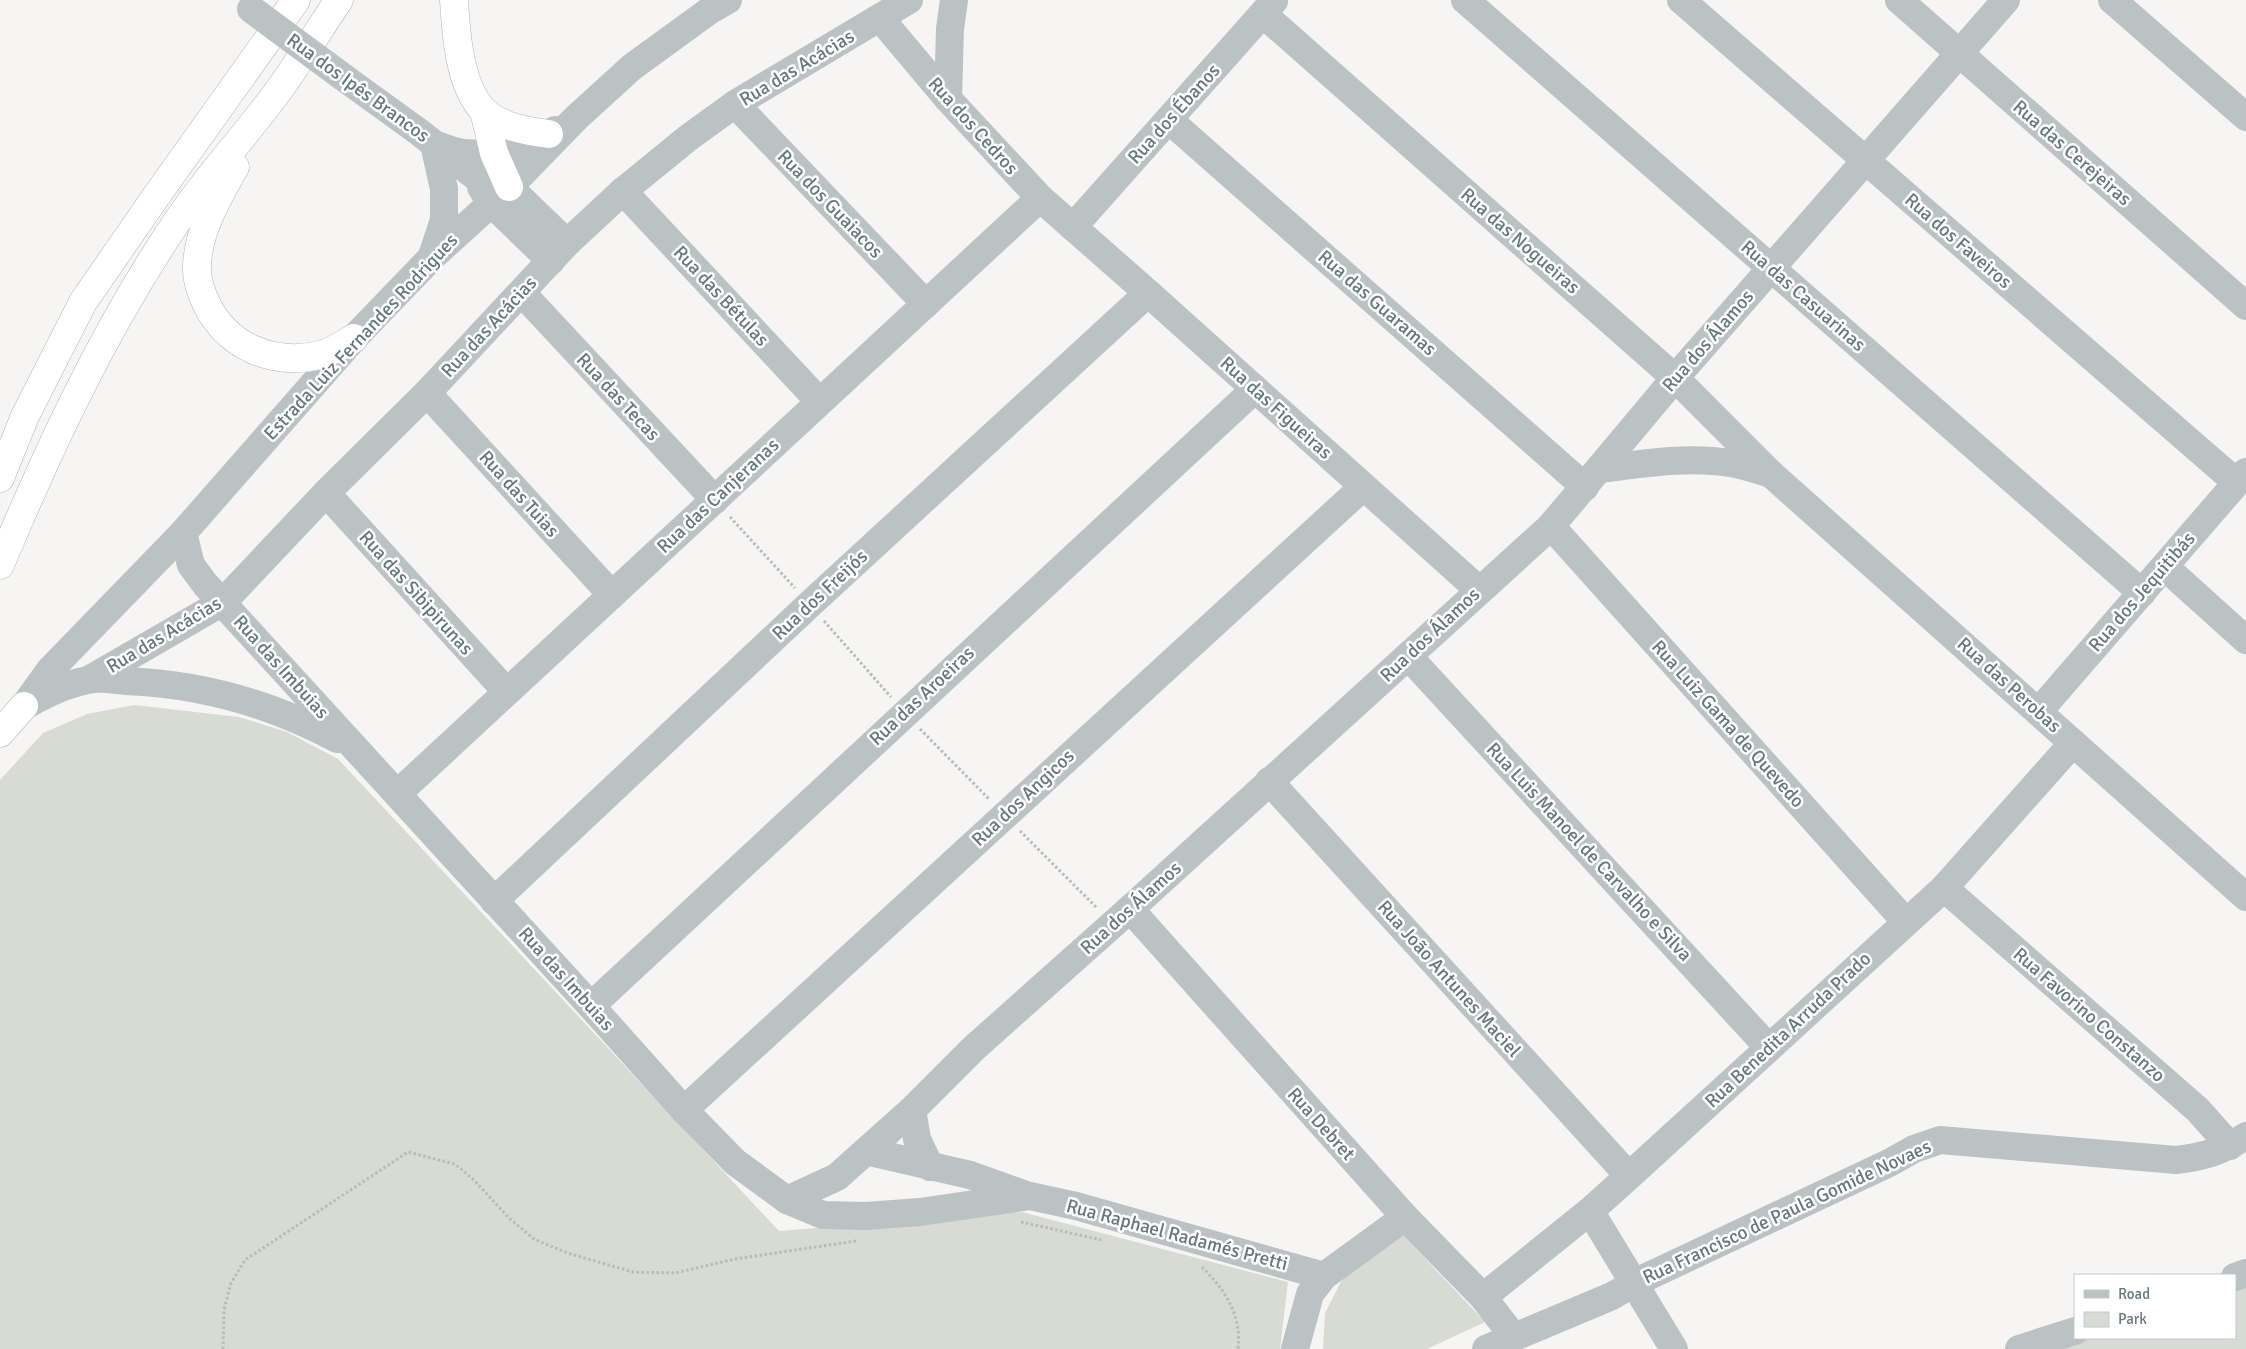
<svg xmlns="http://www.w3.org/2000/svg" width="2246" height="1349" viewBox="0 0 2246 1349" font-family="Signika,sans-serif">
<rect width="100%" height="100%" fill="#f6f5f3"/>
<g fill="#d7dbd3">
<path d="M134,705L239,717L287,732L338,759L779,1231L1022,1212L1288,1282L1280,1349H0V780L43,733L87,714Z"/>
<path d="M1402,1234L1485,1322L1427,1349H1323L1325,1313L1350,1264Z"/>
<path d="M2246,1267V1349H2013L2075,1338H2235V1275Z"/>
</g>
<g fill="none" stroke-linecap="round" stroke-linejoin="round">
<defs>
<g id="highway">
<path d="M454,0C456,33 459,86 484,111C500,127 527,131 549,134"/>
<path d="M484,111L494,153L509,187"/>
<path d="M235,167C218,197 198,230 197,266C196,278 201,292 206,303C227,347 273,366 320,355C332,352 344,344 354,338"/>
<path d="M0,478L25,416L83,302L157,195L296,0"/>
<path d="M0,565C49,448 102,334 172,229C203,181 242,140 276,94C298,64 318,31 339,0"/>
<path d="M0,733L24,706"/>
</g>
</defs>
<use href="#highway" stroke="#afb5b6" stroke-width="29"/>
<g stroke="#b6bbbc" stroke-width="3" stroke-dasharray="2.5 2.5" stroke-linecap="butt">
<path d="M730,517L795,588"/>
<path d="M824,621L891,697"/>
<path d="M920,729L990,800"/>
<path d="M1020,831L1097,908"/>
<path d="M1021,1222L1102,1240"/>
<path d="M1202,1267C1225,1290 1242,1315 1238,1349"/>
<path d="M223,1349L224,1310L231,1283L245,1260L408,1152L455,1164L474,1180L508,1217L534,1239L567,1253L633,1272L675,1273L735,1259L856,1241"/>
</g>
<g stroke="#bbc2c3" stroke-width="28">
<path d="M1465,0L2142,593"/>
<path d="M1681,0L2236,482"/>
<path d="M1899,0L2246,306"/>
<path d="M2112,0L2246,117"/>
<path d="M1263,14L1675,378L1771,474L2246,897"/>
<path d="M880,18L948,99L1040,198L1148,293L1479,590"/>
<path d="M343,77L419,132L476,177L509,187L567,243"/>
<path d="M948,99L950,29L954,0"/>
<path d="M735,104L926,304"/>
<path d="M1169,120L1585,487"/>
<path d="M481,187L490,202L551,261"/>
<path d="M623,191L819,401"/>
<path d="M1073,227L1274,1"/>
<path d="M432,256L444,220V189L434,144C443,147 454,152 464,153C497,156 527,146 555,130"/>
<path d="M522,293L715,500"/>
<path d="M427,393L612,595"/>
<path d="M1599,469C1642,464 1687,456 1730,463C1744,465 1757,470 1771,474"/>
<path d="M326,493L507,692"/>
<path d="M1551,526L1906,922"/>
<path d="M183,533L191,565L205,584L591,1006L684,1110L735,1162L787,1200L823,1215L866,1216L920,1212L1030,1196L1076,1206L1324,1276"/>
<path d="M2165,567L2246,640"/>
<path d="M1408,656L1769,1048"/>
<path d="M90,679L223,602L326,493L427,393L567,243L623,191L688,138L735,104L909,0"/>
<path d="M28,704C47,694 66,684 88,680C99,677 114,680 126,681C200,684 272,704 337,739"/>
<path d="M24,706L50,670L183,533L354,338L432,257L509,187L576,118L632,67L709,11L728,0"/>
<path d="M2039,711L2246,472"/>
<path d="M1269,781L1629,1176"/>
<path d="M397,794L1040,198"/>
<path d="M1944,888L2198,1110L2230,1146"/>
<path d="M494,901L810,604L1148,293"/>
<path d="M1130,909L1405,1217L1483,1297L1513,1336"/>
<path d="M591,1006L1255,389"/>
<path d="M684,1110L1363,487"/>
<path d="M912,1110L917,1139L930,1167"/>
<path d="M866,1151L970,1175L1026,1195"/>
<path d="M787,1200L837,1177L866,1151L912,1110L974,1048L1130,909L1551,526L1675,378L2006,0"/>
<path d="M1590,1211L1674,1349"/>
<path d="M2235,1277L2246,1273"/>
<path d="M1483,1297L1590,1211L1629,1176L1944,888L2073,743"/>
<path d="M1295,1349L1310,1294L1324,1276L1405,1217"/>
<path d="M1486,1349L1612,1296L1634,1283L1889,1163L1914,1149L1940,1140L2176,1160C2204,1157 2222,1151 2246,1136"/>
<path d="M2019,1349L2075,1331"/>
</g>
<use href="#highway" stroke="#fff" stroke-width="28"/>
<path stroke="#bbc2c3" stroke-width="28" d="M251,9L343,77"/>
</g>
<g text-anchor="middle" dominant-baseline="central" stroke-width="5" stroke-linejoin="round" paint-order="stroke">
<g font-size="19" fill="#64787b" stroke="#fff">
<text transform="translate(797 68) rotate(-31)">Rua das Acácias</text>
<text transform="translate(358 88) rotate(36)">Rua dos Ipês Brancos</text>
<text transform="translate(1174 114) rotate(-48)">Rua dos Ébanos</text>
<text transform="translate(973 126) rotate(48)">Rua dos Cedros</text>
<text transform="translate(2072 153) rotate(41)">Rua das Cerejeiras</text>
<text transform="translate(830 204) rotate(46)">Rua dos Guaiacos</text>
<text transform="translate(1520 241) rotate(41)">Rua das Nogueiras</text>
<text transform="translate(1958 241) rotate(41)">Rua dos Faveiros</text>
<text transform="translate(721 296) rotate(47)">Rua das Bétulas</text>
<text transform="translate(1803 296) rotate(41)">Rua das Casuarinas</text>
<text transform="translate(1377 303) rotate(41)">Rua das Guaramas</text>
<text transform="translate(489 327) rotate(-47)">Rua das Acácias</text>
<text transform="translate(361 337) rotate(-47)">Estrada Luiz Fernandes Rodrigues</text>
<text transform="translate(1708 341) rotate(-49)">Rua dos Álamos</text>
<text transform="translate(618 397) rotate(47)">Rua das Tecas</text>
<text transform="translate(1276 408) rotate(42)">Rua das Figueiras</text>
<text transform="translate(519 494) rotate(48)">Rua das Tuias</text>
<text transform="translate(718 496) rotate(-43)">Rua das Canjeranas</text>
<text transform="translate(2142 592) rotate(-49)">Rua dos Jequitibás</text>
<text transform="translate(416 593) rotate(48)">Rua das Sibipirunas</text>
<text transform="translate(820 595) rotate(-43)">Rua dos Freijós</text>
<text transform="translate(164 635) rotate(-31)">Rua das Acácias</text>
<text transform="translate(1430 635) rotate(-43)">Rua dos Álamos</text>
<text transform="translate(281 667) rotate(48)">Rua das Imbuias</text>
<text transform="translate(2009 685) rotate(42)">Rua das Perobas</text>
<text transform="translate(922 696) rotate(-43)">Rua das Aroeiras</text>
<text transform="translate(1728 724) rotate(48)">Rua Luiz Gama de Quevedo</text>
<text transform="translate(1023 798) rotate(-43)">Rua dos Angicos</text>
<text transform="translate(1589 852) rotate(47)">Rua Luis Manoel de Carvalho e Silva</text>
<text transform="translate(1131 908) rotate(-42)">Rua dos Álamos</text>
<text transform="translate(566 979) rotate(48)">Rua das Imbuias</text>
<text transform="translate(1449 979) rotate(48)">Rua João Antunes Maciel</text>
<text transform="translate(2089 1015) rotate(41)">Rua Favorino Constanzo</text>
<text transform="translate(1788 1030) rotate(-43)">Rua Benedita Arruda Prado</text>
<text transform="translate(1321 1124) rotate(48)">Rua Debret</text>
<text transform="translate(1787 1212) rotate(-25)">Rua Francisco de Paula Gomide Novaes</text>
<text transform="translate(1177 1235) rotate(15)">Rua Raphael Radamés Pretti</text>
</g>
</g>
<rect x="2074" y="1274" width="162" height="65" fill="#ffffff" stroke="#c1c9ca"/>
<rect x="2084" y="1290" width="25" height="8" fill="#bbc2c3" stroke="#c1c9ca"/>
<text x="2118" y="1299" font-size="15" fill="#64787b">Road</text>
<rect x="2084" y="1312" width="25" height="15" fill="#d7dbd3" stroke="#c1c9ca"/>
<text x="2118" y="1324" font-size="15" fill="#64787b">Park</text>
</svg>
